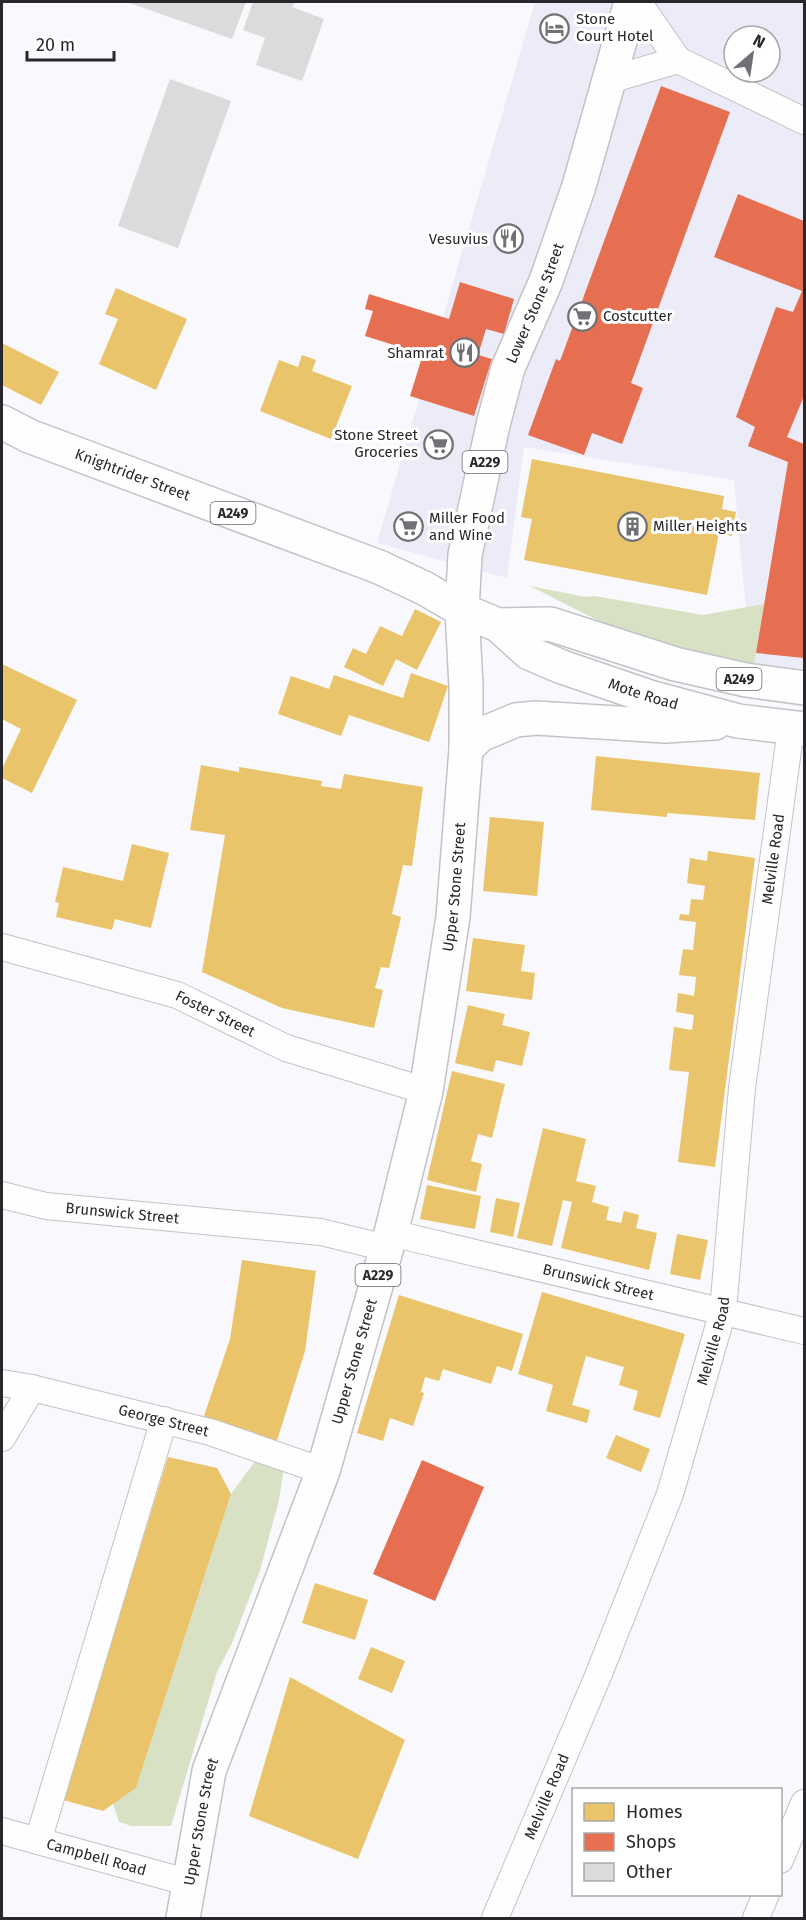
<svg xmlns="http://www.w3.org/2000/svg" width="806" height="1920" viewBox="0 0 806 1920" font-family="'Fira Sans',sans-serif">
<rect width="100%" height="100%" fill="#f8f8fd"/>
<path fill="#ebecf8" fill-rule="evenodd" d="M535,2H804V675L752,676L734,480L524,447L507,578L377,543ZM734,36H770V72H734Z"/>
<g fill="#d9e1c5">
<path d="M530,586L586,597L595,596L703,615L764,604L752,676L654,649Z"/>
<path d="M256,1460L284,1468L279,1500L260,1570L232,1643L217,1672L171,1826H132L119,1822L113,1804L136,1788L231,1494Z"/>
</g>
<g fill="#e9c46a">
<path d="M116,288L187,319L156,390L99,364L118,319L105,314Z"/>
<path d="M2,343L59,372L41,405L2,385Z"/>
<path d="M302,355L316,360L312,371L352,386L331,439L260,411L279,360L298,367Z"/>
<path d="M532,459L724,496L722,509L736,512L732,536L719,533L707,595L524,560L532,519L521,517Z"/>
<path d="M415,609L441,622L417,670L396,659L383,686L344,667L353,648L366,654L380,626L402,636Z"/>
<path d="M2,664L77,700L32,793L2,778V769L21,729L2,719Z"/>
<path d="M411,673L448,686L429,742L349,715L341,736L278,714L291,676L329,689L334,675L403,698Z"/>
<path d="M596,756L760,773L755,820L667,813V817L591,810Z"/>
<path d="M201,765L239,772V767L322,781L321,786L341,789L344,774L423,787L412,866L403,865L392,914L401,917L389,968L381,967L375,988L383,990L374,1028L282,1008L202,972L225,835L190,830Z"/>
<path d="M490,817L544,822L537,896L483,891Z"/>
<path d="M132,844L169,853L151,928L115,919L112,930L56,917L59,903L55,902L63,867L123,881Z"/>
<path d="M708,851L755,858L715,1167L678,1162L689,1072L669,1070L674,1027L692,1030L694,1015L676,1012L678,993L694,996L696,977L679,975L683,949L693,950L696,922L679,920L680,914L689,915L691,899L703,900L705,886L687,883L690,858L707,861Z"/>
<path d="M473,938L525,945L521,971L535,973L532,1000L466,991Z"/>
<path d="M468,1005L505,1014L502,1025L530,1032L522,1066L496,1060L493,1072L455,1063Z"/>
<path d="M452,1071L505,1084L492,1138L478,1134L471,1161L482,1164L476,1192L427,1180Z"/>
<path d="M543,1128L586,1139L576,1181L596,1186L592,1202L609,1207L606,1220L621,1223L624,1211L639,1215L636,1228L657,1233L649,1270L561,1248L572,1202L563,1200L552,1246L517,1238Z"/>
<path d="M427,1185L481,1196L475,1229L420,1219Z"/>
<path d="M496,1198L520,1203L513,1237L490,1232Z"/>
<path d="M677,1234L708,1240L700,1280L670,1274Z"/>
<path d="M242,1260L316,1271L305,1351L275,1447L202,1422L230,1339Z"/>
<path d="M542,1292L685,1334L660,1418L633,1410L638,1391L619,1385L624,1367L586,1356L572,1405L590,1410L587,1423L546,1411L553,1385L518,1374Z"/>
<path d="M399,1295L523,1334L512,1371L497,1366L491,1384L443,1369L439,1381L425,1377L421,1392L424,1393L413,1426L390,1418L383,1441L357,1433Z"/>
<path d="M616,1435L650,1449L641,1472L606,1458Z"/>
<path d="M168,1457L217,1468L231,1494L136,1788L103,1811L63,1800Z"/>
<path d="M315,1583L368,1600L355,1640L302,1623Z"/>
<path d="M371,1647L405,1661L392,1693L358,1679Z"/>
<path d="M290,1677L405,1740L358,1859L249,1816Z"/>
</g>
<g fill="#e76f51">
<path d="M661,86L730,112L631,383L643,388L622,444L592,433L584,455L528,435L556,359L560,361Z"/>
<path d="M738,194L804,221V396L787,437L804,444V658L756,653L788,462L748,446L755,427L736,417L776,307L793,312L802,291L714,257Z"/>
<path d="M460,282L514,299L504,334L486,329L478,355L492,359L474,416L410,396L423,354L365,336L373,311L365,309L369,294L449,319Z"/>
<path d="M422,1460L484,1487L435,1601L373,1574Z"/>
</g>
<g fill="#dcdadb">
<path d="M127,2H246L232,39Z"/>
<path d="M253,2H295L292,7L324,19L302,81L256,65L265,38L243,30Z"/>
<path d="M170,79L231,101L178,248L118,226Z"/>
</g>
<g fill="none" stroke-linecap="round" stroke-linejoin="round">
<defs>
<g id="street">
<path d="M638,2L678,60L804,121"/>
<path d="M609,80L678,60"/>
<path id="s1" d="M2,947L177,995L286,1048L426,1091"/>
<path id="s2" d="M2,1195L46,1206L321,1232L386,1248"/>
<path id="s3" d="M391,1233L804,1331"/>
<path id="s4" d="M2,1383L32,1388L210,1432L323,1471"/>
<path d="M2,1438L32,1388"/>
<path id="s5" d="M2,1831L190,1883"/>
<path d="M38,1841L164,1420"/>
<path d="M780,1860L804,1803"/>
<path id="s6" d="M495,1918L598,1676L670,1494L723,1311L742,1088L791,728"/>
<path d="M756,1918L766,1894"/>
</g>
<g id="highway">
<path id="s7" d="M2,422L29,436L379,567L424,588L462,610L498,625L529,653L562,667L653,698L738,721L804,729"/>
<path d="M498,625L550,624L675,664L746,680L804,688"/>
<path d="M466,749L480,735L516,720L536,718L665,726L715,723"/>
<path id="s8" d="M183,1918L209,1771L323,1471L391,1233L426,1091L453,917L466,749V687L462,610L465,555L493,425L508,368L546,281L579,186L631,2"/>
</g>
</defs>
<use href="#street" stroke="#c3c3c7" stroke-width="28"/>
<use href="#highway" stroke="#c3c3c7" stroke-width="36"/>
<use href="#street" stroke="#fefeff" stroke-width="26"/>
<use href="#highway" stroke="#fefeff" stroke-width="33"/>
</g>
<defs>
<symbol id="hotel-ring" viewBox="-11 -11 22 22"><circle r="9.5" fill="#fff" stroke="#717175" stroke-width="1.5"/><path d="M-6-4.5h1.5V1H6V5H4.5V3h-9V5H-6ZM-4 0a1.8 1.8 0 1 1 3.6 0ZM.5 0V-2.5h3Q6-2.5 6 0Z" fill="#717175"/></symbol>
<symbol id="restaurant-ring" viewBox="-11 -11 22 22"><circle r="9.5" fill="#fff" stroke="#717175" stroke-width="1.5"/><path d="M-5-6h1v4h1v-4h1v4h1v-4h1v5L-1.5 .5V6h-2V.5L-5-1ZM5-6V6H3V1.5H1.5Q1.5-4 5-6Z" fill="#717175"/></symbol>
<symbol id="supermarket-ring" viewBox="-11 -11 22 22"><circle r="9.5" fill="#fff" stroke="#717175" stroke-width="1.5"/><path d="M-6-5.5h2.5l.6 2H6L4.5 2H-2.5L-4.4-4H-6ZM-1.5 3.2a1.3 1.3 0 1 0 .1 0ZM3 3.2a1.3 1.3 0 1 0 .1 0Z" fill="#717175"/></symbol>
<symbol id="building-ring" viewBox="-11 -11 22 22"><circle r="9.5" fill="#fff" stroke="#717175" stroke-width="1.5"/><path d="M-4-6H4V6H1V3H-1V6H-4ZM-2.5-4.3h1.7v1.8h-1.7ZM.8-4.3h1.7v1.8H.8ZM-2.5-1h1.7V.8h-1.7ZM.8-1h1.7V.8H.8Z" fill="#717175"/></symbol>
</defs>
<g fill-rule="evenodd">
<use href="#hotel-ring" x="538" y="12" width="33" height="33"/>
<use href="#restaurant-ring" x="492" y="222" width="33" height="33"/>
<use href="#supermarket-ring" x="566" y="300" width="33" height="33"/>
<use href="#restaurant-ring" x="448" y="336" width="33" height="33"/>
<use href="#supermarket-ring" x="422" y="428" width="33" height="33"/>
<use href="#building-ring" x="616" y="510" width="33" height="33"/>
<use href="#supermarket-ring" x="392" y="510" width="33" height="33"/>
</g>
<g text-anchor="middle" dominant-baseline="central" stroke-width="6" stroke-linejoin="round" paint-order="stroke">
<g fill="#fff" stroke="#68686b" stroke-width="1.5">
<rect x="462.5" y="451" width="45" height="22" rx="4.5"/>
<rect x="210.5" y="502" width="45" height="22" rx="4.5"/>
<rect x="716.5" y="668" width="45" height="22" rx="4.5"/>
<rect x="355.5" y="1264" width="45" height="22" rx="4.5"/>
</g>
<g font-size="14" font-weight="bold" fill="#28282c">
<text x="485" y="462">A229</text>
<text x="233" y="513">A249</text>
<text x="739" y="679">A249</text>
<text x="378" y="1275">A229</text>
</g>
<g font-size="15" fill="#28282c" stroke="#fff" text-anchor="start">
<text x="576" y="19">Stone<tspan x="576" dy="17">Court Hotel</tspan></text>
<text x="488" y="239" text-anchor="end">Vesuvius</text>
<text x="603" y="316">Costcutter</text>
<text x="444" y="353" text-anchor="end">Shamrat</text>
<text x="418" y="435" text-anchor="end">Stone Street<tspan x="418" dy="17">Groceries</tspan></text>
<text x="429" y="518">Miller Food<tspan x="429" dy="17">and Wine</tspan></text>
<text x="653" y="526">Miller Heights</text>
</g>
<g font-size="15" fill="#28282c" stroke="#fff">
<text stroke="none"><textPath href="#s8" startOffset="1665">Lower Stone Street</textPath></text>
<text stroke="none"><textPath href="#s7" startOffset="141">Knightrider Street</textPath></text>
<text stroke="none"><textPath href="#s7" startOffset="700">Mote Road</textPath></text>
<text stroke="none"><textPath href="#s6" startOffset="1104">Melville Road</textPath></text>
<text stroke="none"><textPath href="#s8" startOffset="1070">Upper Stone Street</textPath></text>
<text stroke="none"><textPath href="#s1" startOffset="224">Foster Street</textPath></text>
<text stroke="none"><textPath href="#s2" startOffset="122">Brunswick Street</textPath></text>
<text stroke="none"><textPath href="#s3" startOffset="213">Brunswick Street</textPath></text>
<text stroke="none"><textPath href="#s6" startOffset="618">Melville Road</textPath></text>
<text stroke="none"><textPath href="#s8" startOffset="584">Upper Stone Street</textPath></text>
<text stroke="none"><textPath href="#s4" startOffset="166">George Street</textPath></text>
<text stroke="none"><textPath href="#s6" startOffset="132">Melville Road</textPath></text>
<text stroke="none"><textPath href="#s8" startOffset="98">Upper Stone Street</textPath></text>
<text stroke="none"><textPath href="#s5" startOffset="98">Campbell Road</textPath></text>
</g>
</g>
<rect width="806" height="1920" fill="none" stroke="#28282c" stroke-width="6"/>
<rect x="572" y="1788" width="210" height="108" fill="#ffffff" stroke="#a9a9ab" stroke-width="1.5"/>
<rect x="584" y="1803" width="30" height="18" fill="#e9c46a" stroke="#a9a9ab" stroke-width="1.5"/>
<text x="626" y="1818" font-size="18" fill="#28282c">Homes</text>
<rect x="584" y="1833" width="30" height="18" fill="#e76f51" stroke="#a9a9ab" stroke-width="1.5"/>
<text x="626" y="1848" font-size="18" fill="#28282c">Shops</text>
<rect x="584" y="1863" width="30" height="18" fill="#dcdadb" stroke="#a9a9ab" stroke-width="1.5"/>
<text x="626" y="1878" font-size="18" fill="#28282c">Other</text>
<g transform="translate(752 54) rotate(29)"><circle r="28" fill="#ffffff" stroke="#a9a9ab" stroke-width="1.5"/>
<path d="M0-4.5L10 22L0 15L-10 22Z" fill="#717175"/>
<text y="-9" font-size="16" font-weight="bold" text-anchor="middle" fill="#28282c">N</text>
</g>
<path d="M27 51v9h87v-9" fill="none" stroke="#28282c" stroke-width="3"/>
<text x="36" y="51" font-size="18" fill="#28282c" stroke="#ffffff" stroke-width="4.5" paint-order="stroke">20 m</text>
</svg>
